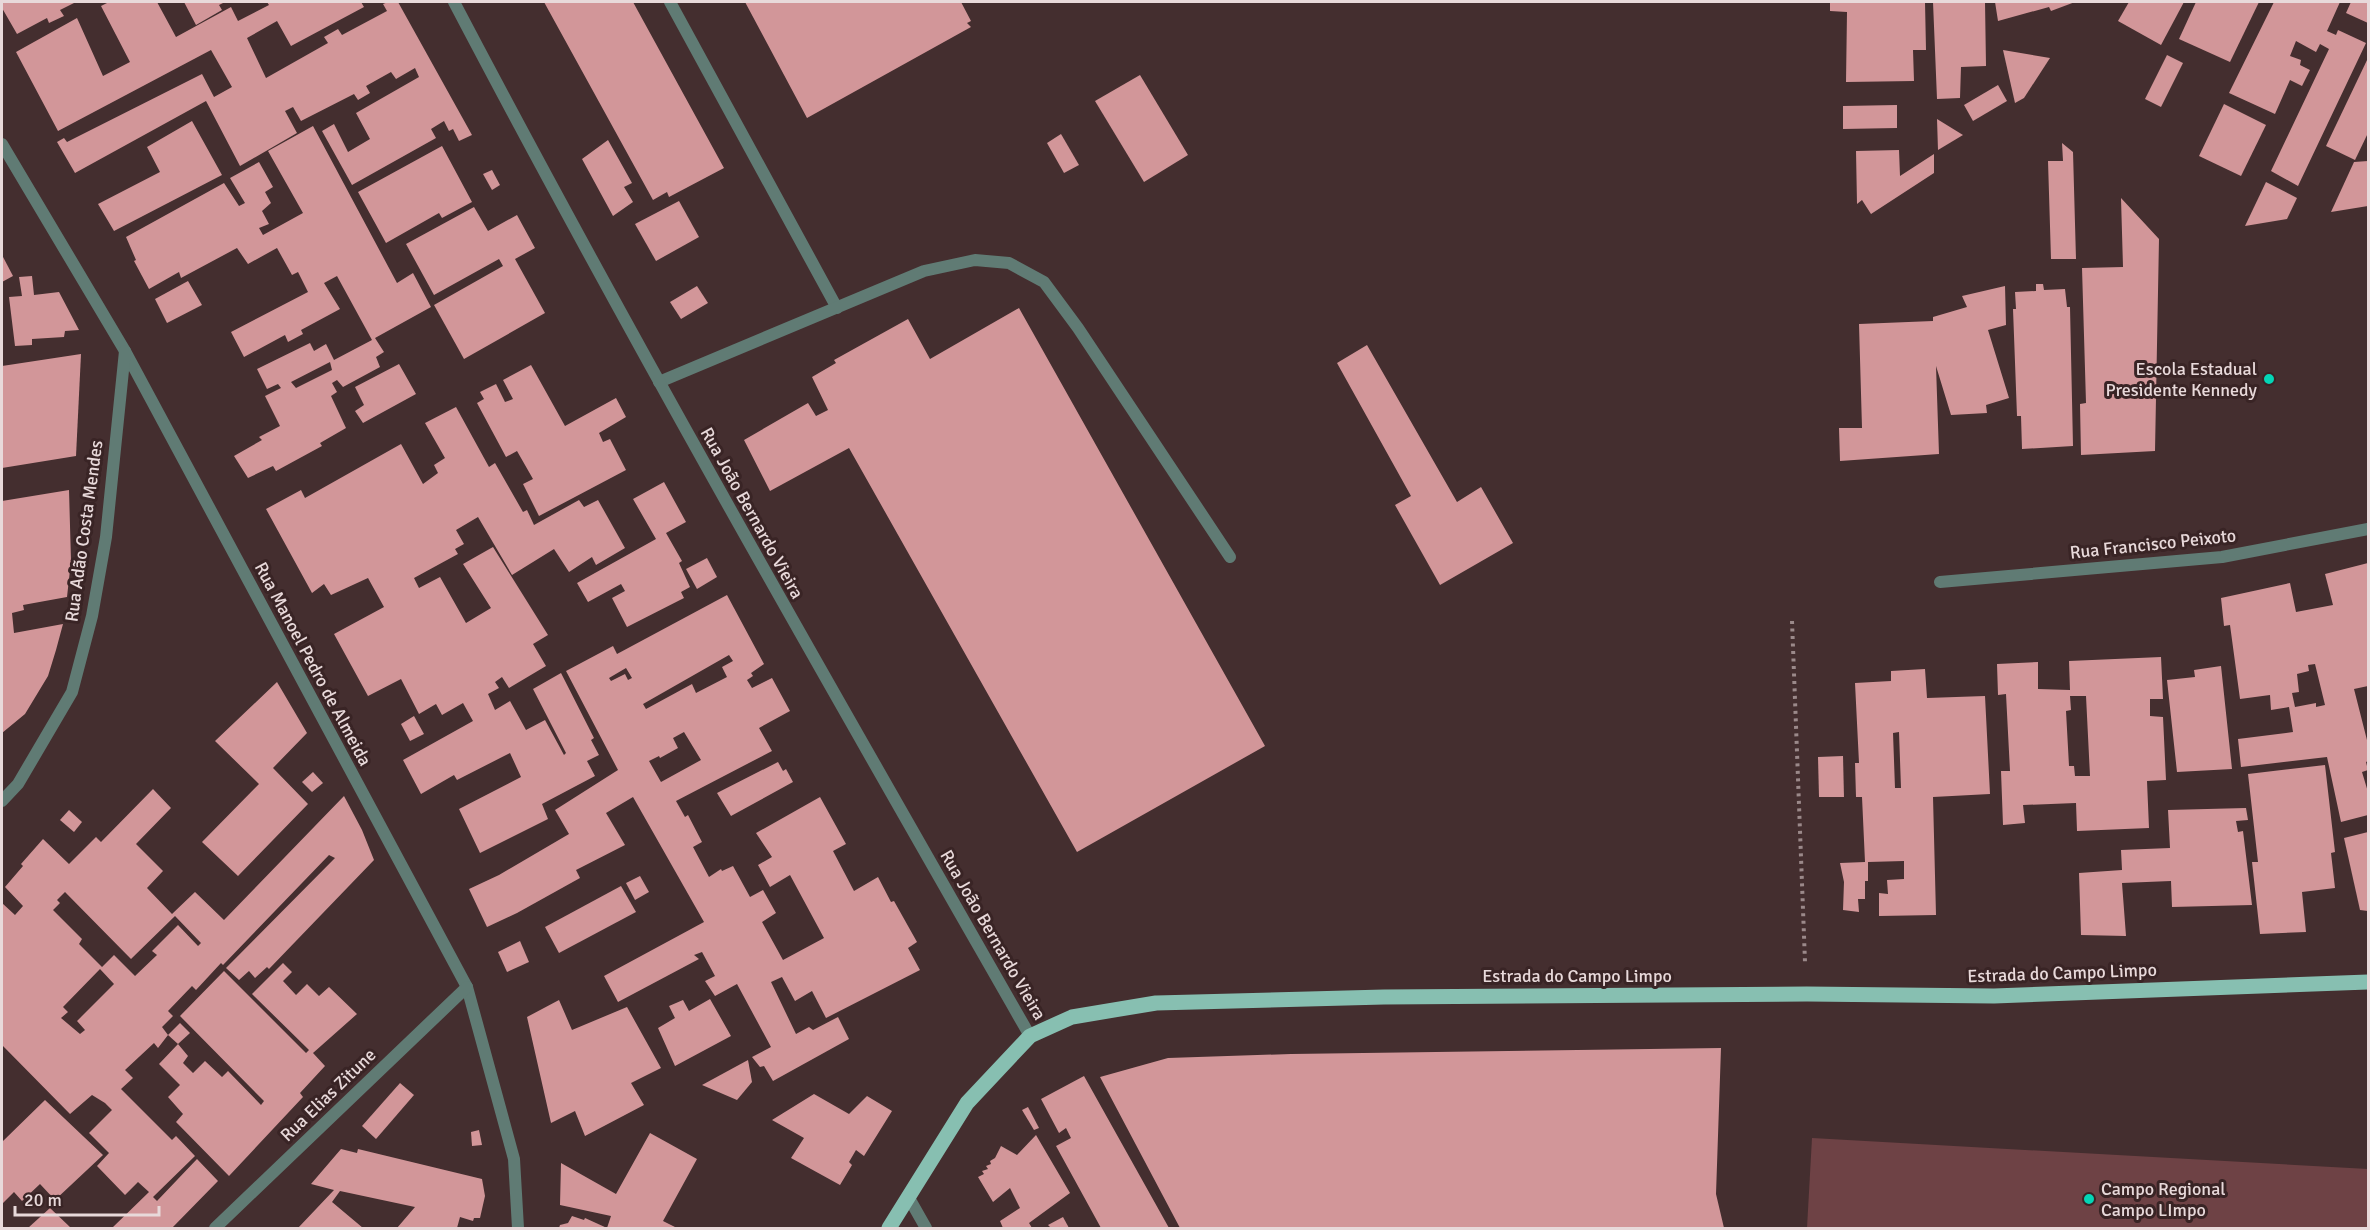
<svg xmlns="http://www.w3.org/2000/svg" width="2370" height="1230" viewBox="0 0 2370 1230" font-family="Signika,sans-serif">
<rect width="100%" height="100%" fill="#442e2f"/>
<path fill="#6e4245" d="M1812,1138L2368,1169V1228H1807Z"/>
<g fill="#d29699" fill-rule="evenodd">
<path d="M2,2H76L60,10L64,16L49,23L47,18L17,34L2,8Z"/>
<path d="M109,2H157L176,37L231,7L238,21L269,5L267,2H361L364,7L291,46L277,21L247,38L266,78L328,43L324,37L338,29L342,35L387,11L383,4L388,2H398L472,135L459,141L453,129L449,131L444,121L431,129L436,138L352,185L322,131L334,124L348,152L370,139L356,113L419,77L415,68L396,79L391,72L366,86L370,93L358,100L354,94L301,121L293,107L285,111L297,133L240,166L206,101L75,173L57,142L64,138L67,142L202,74L214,97L232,87L211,50L58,131L16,52L77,18L103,76L130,62L101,6Z"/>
<path d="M184,2H225L219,5L222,10L196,25Z"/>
<path d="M544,2H633L724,168L669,197L667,192L653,200Z"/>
<path d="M745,2H961L971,21L967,23L971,27L807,118Z"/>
<path d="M1830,2H1925L1926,50H1913L1914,81L1846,82L1847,12L1830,11Z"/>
<path d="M1933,2H1985L1986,66L1961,67L1960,98L1937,99Z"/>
<path d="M1995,2H2075L2051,11L2049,7L1998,21Z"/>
<path d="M2129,2H2184L2161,45L2118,21Z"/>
<path d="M2196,2H2259L2230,62L2179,39Z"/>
<path d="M2274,2H2340L2327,31L2336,35L2338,30L2366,43L2298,186L2271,171L2329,49L2320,44L2316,52L2296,41L2290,56L2301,60L2300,65L2310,70L2302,86L2290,80L2275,114L2229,93Z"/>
<path d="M2351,2H2368V23L2346,13Z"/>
<path d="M2003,50L2050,58L2024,98L2015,103Z"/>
<path d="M2167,55L2183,63L2161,107L2145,99Z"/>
<path d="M2368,58V133L2355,160L2326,146Z"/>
<path d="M1140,75L1188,155L1144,182L1095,101Z"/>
<path d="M1998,85L2007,101L1973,121L1964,105Z"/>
<path d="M2224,104L2266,125L2241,176L2199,156Z"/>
<path d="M1897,105V128L1843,129V106Z"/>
<path d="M1937,119L1963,135L1938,150Z"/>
<path d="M192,121L222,175L114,231L98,204L160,172L147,147Z"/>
<path d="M313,126L397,283L413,273L431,307L375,338L384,352L376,357L380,367L343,387L337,380L332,383L337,392L331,396L346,428L320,443L322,446L276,471L273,466L248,478L234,456L262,440L259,437L280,426L265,396L281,388L278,384L267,389L257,369L310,343L314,351L326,344L334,360L372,340L337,276L324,283L340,309L301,330L303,334L288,342L285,335L244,357L231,332L308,292L298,272L292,275L277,248L248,264L237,248L181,278L179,272L149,289L134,261L136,260L126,237L224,183L239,206L245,203L230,178L259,162L273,187L265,192L271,203L262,211L269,224L259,228L263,235L303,213L268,151ZM330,362L332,370L296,388L291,382Z"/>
<path d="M1061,134L1079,165L1064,173L1047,143Z"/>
<path d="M608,140L632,183L624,187L633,202L613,216L582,159Z"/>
<path d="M2062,143L2073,152L2076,259H2051L2048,161H2063Z"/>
<path d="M442,146L472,202L442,218L439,213L386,243L358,192Z"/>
<path d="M1899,150L1900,176L1934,154V173L1871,214L1862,200L1857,204L1856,151Z"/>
<path d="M2368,161V206L2331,212L2354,162Z"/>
<path d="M492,170L500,185L492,190L483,174Z"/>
<path d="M2266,182L2297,198L2287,219L2245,226Z"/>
<path d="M2121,198L2159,239L2155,451L2081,455L2080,404L2086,403L2082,268L2123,267Z"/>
<path d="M679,201L699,237L656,261L635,224Z"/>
<path d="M474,207L488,231L517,215L535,248L515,259L545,313L464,359L434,305L503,266L499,259L434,295L406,244Z"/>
<path d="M2,255L13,276L2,282Z"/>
<path d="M32,276L34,295L59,292L79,330L65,331L64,337L32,339V345L15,346L9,297L22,296L19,277Z"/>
<path d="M188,281L202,305L167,323L155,299Z"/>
<path d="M2036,284H2043L2044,290L2065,289L2067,307H2070L2073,446L2022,449L2021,416H2017L2013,309H2016L2015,292L2036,291Z"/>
<path d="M697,286L708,303L681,319L670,302Z"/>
<path d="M2005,286L2006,325L1988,330L2009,398L1986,405L1987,413L1951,415L1936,366L1939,454L1840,461L1839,428H1862L1859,324L1933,321V317L1967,307L1962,296Z"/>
<path d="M1019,308L1265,746L1077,852L849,448L770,491L744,440L808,403L816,416L828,410L812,377L836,363L834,360L908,319L930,359Z"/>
<path d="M1367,345L1457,502L1481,487L1513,543L1440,585L1395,505L1411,496L1337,363Z"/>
<path d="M81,354L76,456L2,468V366Z"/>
<path d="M399,364L416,394L363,423L355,411L364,405L355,387Z"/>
<path d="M531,365L565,426L616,398L626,417L599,433L603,442L610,439L626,470L539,516L523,484L533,479L517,451L506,457L477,403L484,399L480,392L496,384L505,402L513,399L503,380Z"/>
<path d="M456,407L489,467L495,463L523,512L527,510L534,525L579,500L584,507L598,500L625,548L596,565L592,557L569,572L554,549L512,575L478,517L456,530L464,544L455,549L458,554L414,578L419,588L440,577L466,623L491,608L463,564L493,547L548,635L533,644L546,666L509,688L502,677L495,682L499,688L488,694L495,710L510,701L526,730L545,720L564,755L566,753L533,689L561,673L594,738L591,740L599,755L587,761L595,776L542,804L548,819L480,853L459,809L521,777L510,753L457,780L454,775L421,794L403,760L473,721L463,703L442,715L436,704L419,714L401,679L368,696L334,634L384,607L368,578L331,595L324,584L312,593L266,509L301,490L305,498L401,444L423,484L438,473L434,465L445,458L425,423Z"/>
<path d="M664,482L686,522L666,533L682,561L679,563L690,587L681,592L684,598L627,627L612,598L625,591L621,584L588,602L577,583L656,539L633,499Z"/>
<path d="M69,490L71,561L67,597L23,605L24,610L12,613L14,633L63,624L56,650L48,676L25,714L2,733V501Z"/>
<path d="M707,558L717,577L697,589L686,569Z"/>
<path d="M2368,563V686L2354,689L2368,744V761L2366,762L2368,770L2362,772L2368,792V815L2341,822L2327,757L2241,767L2238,739L2293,732L2289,707L2271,710L2270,695L2240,699L2230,625L2224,626L2221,598L2290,583L2296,612L2333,605L2325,574ZM2315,664L2325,705L2316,707V703L2295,707L2292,693L2299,692L2297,674L2309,671L2308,665Z"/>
<path d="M727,595L764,664L751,673L753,676L747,680L752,688L772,678L790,711L759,728L772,751L676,801L685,817L688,815L702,842L693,847L709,877L721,869L722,871L733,866L750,897L763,890L776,913L762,922L783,960L824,938L790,875L770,887L758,865L772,857L756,833L820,797L846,844L833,851L854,891L878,877L891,902L894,901L917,942L908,948L920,970L826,1018L812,991L795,1001L782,977L771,982L796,1034L809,1027L813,1030L838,1017L849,1039L773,1081L764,1066L760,1067L752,1057L771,1047L737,984L715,996L705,981L715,976L702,952L694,955L699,959L618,1002L604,976L704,922L633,797L606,813L625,845L576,870L580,878L517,913L487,927L469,889L499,875L569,834L555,810L618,770L566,671L613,646L617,654ZM729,655L733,661L722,667L727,677L696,693L692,684L646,709L643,704ZM626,668L632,678L628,680L625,674L611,681L609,678ZM684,732L701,760L661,782L649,761L659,756L660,758L678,748L673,738Z"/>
<path d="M2161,657L2163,699H2150V716L2163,717L2166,780L2147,781L2149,828L2077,831L2076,803L2023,805L2025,823L2003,825L2001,771H2010L2006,694L1998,695L1997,664L2038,662V689L2070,690L2069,661ZM2070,696H2086L2090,776H2075L2074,766H2069L2066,711L2071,710Z"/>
<path d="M2221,666L2232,769L2177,772L2167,680L2195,677L2194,670Z"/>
<path d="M1925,669L1927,698L1985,696L1990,794L1933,797L1936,915L1879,916V893L1888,894L1887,880L1904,879V861L1868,862V881H1865V899H1858L1859,912L1843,910L1844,882L1840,863L1865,862L1862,797H1856L1855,763H1859L1855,683L1891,681V671ZM1899,732L1901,788H1895L1893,733Z"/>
<path d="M277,682L307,733L273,768L308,804L238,876L202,842L259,784L215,741Z"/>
<path d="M414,716L424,734L410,741L401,724Z"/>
<path d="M1843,756L1844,797H1819L1818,757Z"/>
<path d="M778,762L783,771L786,769L793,782L731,816L717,793Z"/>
<path d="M2325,765L2335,852L2331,853L2335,888L2302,892L2306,932L2260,934L2252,862H2258L2248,774Z"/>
<path d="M313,772L323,783L312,792L302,782Z"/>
<path d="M153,789L171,808L136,844L163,871L147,888L172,914L195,892L224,920L344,796L362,830L374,860L269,969L267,967L255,978L249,971L239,980L226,968L335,858L329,855L223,965L221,963L196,990L192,986L168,1011L173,1016L162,1027L168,1035L158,1048L154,1043L125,1070L133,1078L121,1089L172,1140L176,1136L195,1156L153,1197L157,1201L197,1159L218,1181L172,1228H112L149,1192L138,1182L125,1195L97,1166L109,1153L89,1133L112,1110L105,1103L92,1095L70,1114L2,1045V903L15,915L23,906L5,887L23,866L21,864L43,839L69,864L96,837L101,842ZM65,892L131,959L175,916L201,943L198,946L178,925L152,951L157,955L135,976L114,955L102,967L79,944L82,939L53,910L60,903L57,900ZM100,969L114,984L77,1021L85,1030L80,1034L61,1018L68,1012L63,1007Z"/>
<path d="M2246,808L2248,820L2236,821L2238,832L2243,831L2252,905L2172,907L2171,881L2122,883L2126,936L2081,935L2079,873L2122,870L2121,850L2170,848L2168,810Z"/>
<path d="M69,810L82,822L74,832L60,820Z"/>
<path d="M2368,832V911L2360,910L2344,838Z"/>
<path d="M640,876L649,892L635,900L626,883Z"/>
<path d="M621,886L636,912L559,953L545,927Z"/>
<path d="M520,941L529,962L507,972L498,952Z"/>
<path d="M283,963L292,972L283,981L296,995L307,984L319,996L329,987L357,1014L313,1053L325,1066L300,1093L303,1097L229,1176L176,1122L183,1114L168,1097L180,1085L159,1064L178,1044L188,1056L183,1063L193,1073L205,1061L222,1077L228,1071L261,1105L264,1101L180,1016L224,971L306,1053L309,1050L252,994Z"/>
<path d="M710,999L731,1036L675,1066L658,1028L675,1018L669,1006L683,1000L689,1011Z"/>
<path d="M559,1000L572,1030L627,1007L661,1068L631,1083L644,1105L585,1136L575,1111L551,1123L527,1017Z"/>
<path d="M180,1023L190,1033L178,1044L168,1035Z"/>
<path d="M1721,1048L1716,1194L1724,1228H1180L1100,1077L1168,1058L1291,1054Z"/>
<path d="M748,1060L752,1082L737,1100L702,1085Z"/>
<path d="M1084,1076L1169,1228H1101L1056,1146L1071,1138L1066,1128L1059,1133L1041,1099Z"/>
<path d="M400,1083L414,1095L376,1139L362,1126Z"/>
<path d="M814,1094L849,1114L867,1096L892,1111L864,1156L856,1150L849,1162L852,1165L840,1185L791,1158L804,1138L772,1120Z"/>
<path d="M45,1100L103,1155L55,1200L40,1184L22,1201L14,1192L2,1204V1142Z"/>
<path d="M1028,1107L1039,1128L1034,1130L1022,1110Z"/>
<path d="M479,1130L482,1145L472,1146L471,1132Z"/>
<path d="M650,1133L697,1159L663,1221L677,1228H559L560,1225L568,1223L572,1216L584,1220L585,1218L607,1228L611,1216L560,1205L561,1163L616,1194Z"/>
<path d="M1036,1135L1070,1193L1029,1223L1032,1228H1003L1000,1221L1020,1208L1010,1188L993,1202L978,1177L984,1174L982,1171L988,1169L986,1166L991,1164L990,1161L995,1158L1001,1146L1017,1155Z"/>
<path d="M341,1149L357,1153L358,1149L482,1179L485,1196L480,1218H474L473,1221L460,1217L457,1228H397L415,1207L340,1191L332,1202L363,1228H298L334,1190L311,1184Z"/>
<path d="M50,1208L71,1228H28Z"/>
<path d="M1063,1217L1069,1228H1051L1048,1225Z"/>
</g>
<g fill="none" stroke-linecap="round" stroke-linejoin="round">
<path stroke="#9b898a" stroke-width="4" stroke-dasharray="3 4.5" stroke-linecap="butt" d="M1792,621L1805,962"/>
<g stroke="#607b74" stroke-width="12">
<path d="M670,2L837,308"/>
<path d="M659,382L924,271L975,260L1009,263L1044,282L1078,328L1230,557"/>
</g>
<g stroke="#607b74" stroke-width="12">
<path d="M454,2C637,351 834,693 1030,1036"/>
<path d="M2,144L125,351L467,987L514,1159L518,1228"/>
<path d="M1940,582L2222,557L2368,529"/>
<path d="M2,801L18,784L72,692L92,616L106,537L125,351"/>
<path d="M909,1198L926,1228"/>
<path d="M215,1228L467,987"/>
</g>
<path stroke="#87bfb1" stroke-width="15" d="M889,1228L967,1103L1030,1036L1072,1017L1156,1003L1384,997L1807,994L1994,996L2368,982"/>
</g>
<g fill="#04d5b6" stroke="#392425" stroke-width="2">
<circle cx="2269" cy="379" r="6"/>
<circle cx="2089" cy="1199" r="6"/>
</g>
<g text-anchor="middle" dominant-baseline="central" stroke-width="6" stroke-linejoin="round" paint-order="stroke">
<g font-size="18" fill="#e8d9da" stroke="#392425" text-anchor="end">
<text x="2257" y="369">Escola Estadual<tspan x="2257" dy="21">Presidente Kennedy</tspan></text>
<text x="2101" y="1189" text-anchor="start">Campo Regional<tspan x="2101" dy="21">Campo LImpo</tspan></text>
</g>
<g font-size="18" fill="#e8d9da" stroke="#392425">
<text transform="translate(752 513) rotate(61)">Rua João Bernardo Vieira</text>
<text transform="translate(84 531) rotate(-82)">Rua Adão Costa Mendes</text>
<text transform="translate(2153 544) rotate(-6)">Rua Francisco Peixoto</text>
<text transform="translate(313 664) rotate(62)">Rua Manoel Pedro de Almeida</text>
<text transform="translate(993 935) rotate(60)">Rua João Bernardo Vieira</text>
<text transform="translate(2062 973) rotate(-2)">Estrada do Campo Limpo</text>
<text x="1577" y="976">Estrada do Campo Limpo</text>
<text transform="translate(328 1095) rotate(-44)">Rua Elias Zitune</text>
</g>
</g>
<rect width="2370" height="1230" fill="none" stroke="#e8d9da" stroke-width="6"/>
<path d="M15 1206v9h144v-9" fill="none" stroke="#e8d9da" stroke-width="3"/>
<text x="24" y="1206" font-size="18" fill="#e8d9da" stroke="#392425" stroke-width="4.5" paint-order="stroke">20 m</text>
</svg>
